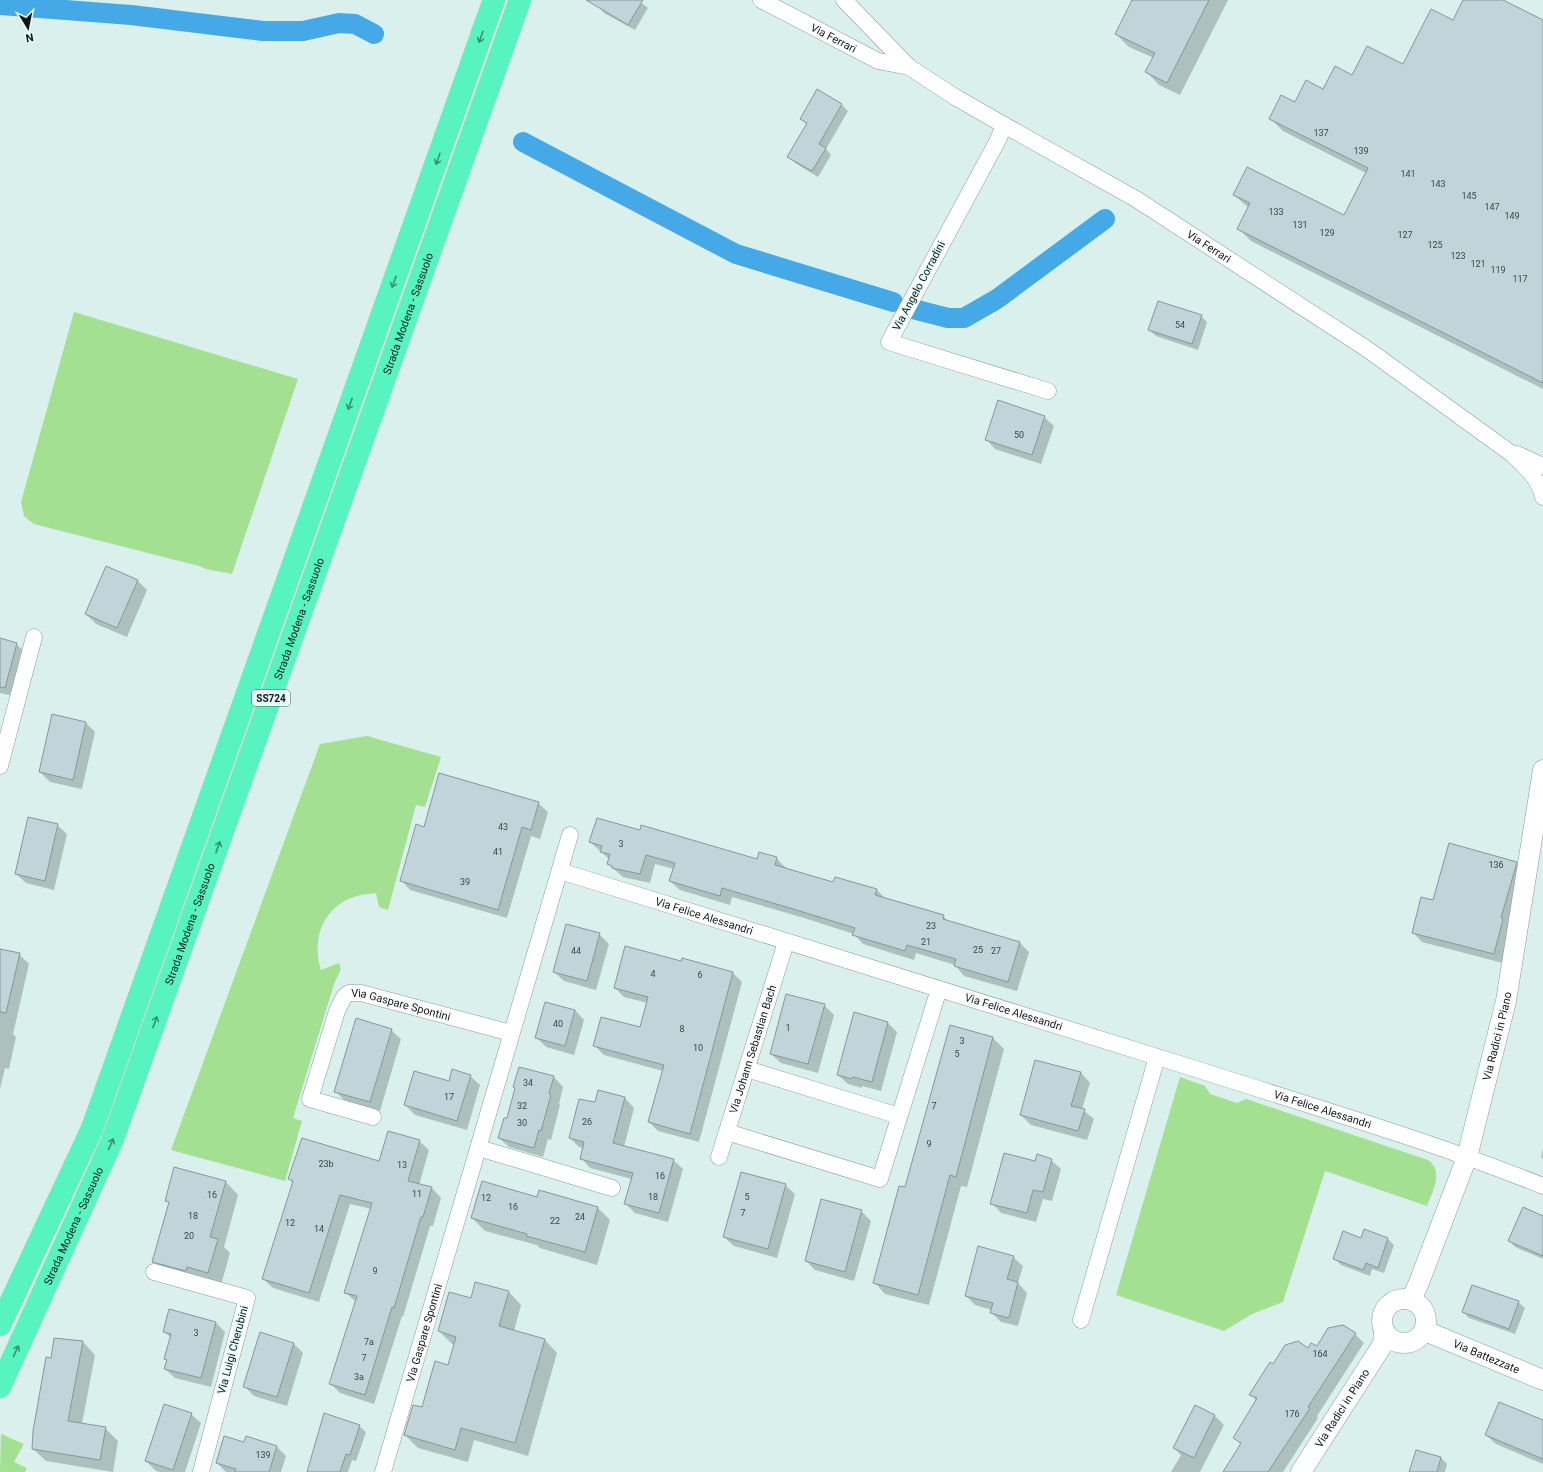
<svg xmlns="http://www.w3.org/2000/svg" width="1543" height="1472" viewBox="0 0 1543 1472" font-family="Roboto,sans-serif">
<rect width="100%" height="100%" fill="#daf0ed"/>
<g fill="#a3e092">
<path d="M74,312L298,379L232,574L206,569L199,566L34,524L24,516L21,502Z"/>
<path d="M367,736L441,757L425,807L416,805L388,910L379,907L376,893C369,894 361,894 354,897C323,907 311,940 321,970L339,963L341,969L334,984L293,1118L302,1121L285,1181L171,1150L320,744Z"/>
<path d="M1180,1077L1205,1086L1210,1094L1237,1103L1246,1099L1428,1160C1444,1172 1433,1190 1427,1206L1325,1171L1283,1302L1252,1314L1224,1331L1116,1295Z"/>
<path d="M1,1434L24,1444L14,1462L27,1468L25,1472H0Z"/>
</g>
<g fill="#0003">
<path d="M602,0H638L648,8L635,30L604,13L598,6Z"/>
<path d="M1133,0H1228L1180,95L1159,85L1147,72L1154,58L1129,47L1116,34Z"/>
<path d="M1464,0H1500L1543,21V389L1251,241L1238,228L1249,208L1234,195L1344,217L1366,173L1283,131L1270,118L1296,104L1353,76L1403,66L1454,21Z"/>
<path d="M818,91L842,105L848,111L826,149L831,155L818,177L795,163L789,156L807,125L801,118Z"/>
<path d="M1201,316L1207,322L1198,350L1156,336L1149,330Z"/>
<path d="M1044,417L1054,426L1041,464L995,449L986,439Z"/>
<path d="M107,567L138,581L147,590L127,637L96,624L86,614Z"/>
<path d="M0,639L16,644L26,653L14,696L0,693Z"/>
<path d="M86,723L95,732L82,789L50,782L40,772Z"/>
<path d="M538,803L548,812L540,839L531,836L507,918L410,890L401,880L424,828Z"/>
<path d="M57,825L67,834L54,890L26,883L16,874Z"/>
<path d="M640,831L758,860L776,858L786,868V869L834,883L877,890L886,899L943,916L949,922L1019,942L1029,952L1017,991L964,976L955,965L916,953L914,960L863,944L854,934L804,918L732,897L730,905L680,890L670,881L674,869L655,864L650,883L623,877L608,864L609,859L590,842Z"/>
<path d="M1516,863L1526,872L1503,963L1422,942L1413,932L1434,901Z"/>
<path d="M599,934L609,944L596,990L564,981L554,972Z"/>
<path d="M0,950L19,954L29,964L13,1034L16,1037L9,1069L5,1068L0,1089Z"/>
<path d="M682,962L733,973L742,982L699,1142L658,1131L649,1122L663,1071L604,1055L595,1046L641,1028L648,1003L624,997L615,988Z"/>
<path d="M824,1005L834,1015L818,1073L781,1063L771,1054Z"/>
<path d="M575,1010L584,1020L574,1055L546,1047L537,1038Z"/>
<path d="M888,1023L897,1032L881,1091L862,1086V1088L848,1084L838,1075Z"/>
<path d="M391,1030L401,1039L380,1111L345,1101L336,1092Z"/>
<path d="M993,1038L1004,1049L967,1187L961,1186L929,1305L885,1294L874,1282L905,1189Z"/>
<path d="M1035,1061L1081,1073L1090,1083L1082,1109L1094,1119L1087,1140L1031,1125L1021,1115Z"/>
<path d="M470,1076L480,1085L467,1130L415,1115L405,1105L449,1082Z"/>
<path d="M554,1077L563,1087L559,1104L560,1105L551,1140L548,1139L543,1157L509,1147L499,1138L507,1120L516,1089Z"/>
<path d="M599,1091L625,1098L634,1108L624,1147L673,1160L683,1169L668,1222L635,1213L625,1203L632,1179L590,1168L581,1158L584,1148L579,1147L570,1138L596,1103Z"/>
<path d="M419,1141L429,1150L419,1185L432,1188L441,1198L433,1226H430L403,1317L402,1316L374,1404L340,1393L330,1383L356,1302L345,1292L372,1209L350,1204L319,1302L273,1288L263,1279L293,1183L289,1179L380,1162Z"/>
<path d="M1543,1148V1159L1541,1157Z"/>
<path d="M1051,1160L1061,1169L1052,1201L1043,1199L1036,1222L1001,1213L992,1203L1036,1162Z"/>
<path d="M226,1182L238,1195L224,1247L230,1253L221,1285L166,1275L154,1262L170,1204L166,1200Z"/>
<path d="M785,1185L795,1194L777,1258L734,1246L724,1237Z"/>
<path d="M538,1198L597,1207L610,1220L597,1265L540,1248L537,1245L485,1231L472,1218Z"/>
<path d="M861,1211L871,1221L854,1281L815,1270L806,1261Z"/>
<path d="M1543,1217V1259L1515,1247L1509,1240Z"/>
<path d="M1388,1239L1394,1245L1384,1273L1372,1269L1370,1276L1341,1265L1335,1259Z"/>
<path d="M1013,1257L1023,1266L1018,1283L1027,1293L1018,1326L1001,1322L991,1312L992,1310L975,1305L966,1296Z"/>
<path d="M509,1292L521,1305L514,1331L545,1340L557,1353L528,1456L474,1440L468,1462L418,1448L405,1435L449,1366L455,1345L452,1344L439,1331L471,1299Z"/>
<path d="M1518,1302L1525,1308L1515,1334L1469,1318L1463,1312Z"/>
<path d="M215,1322L225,1332L211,1387L175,1378L165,1369L167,1361L165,1359L171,1338L164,1331Z"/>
<path d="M1355,1334L1364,1343L1317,1416L1318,1418L1283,1472H1225L1241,1445L1235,1438L1257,1401L1251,1395L1273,1365L1308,1349L1317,1348Z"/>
<path d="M83,1342L95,1355L82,1424L105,1428L118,1441L113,1472L46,1461L33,1449L52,1359Z"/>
<path d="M294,1344L303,1353L287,1406L254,1396L244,1386Z"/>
<path d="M1195,1406L1215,1416L1224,1425L1200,1472H1171L1181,1455L1174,1448Z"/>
<path d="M191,1414L201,1423L185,1472H160L156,1471L146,1461Z"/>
<path d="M1543,1421V1464L1496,1444L1486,1435Z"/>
<path d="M359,1426L366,1432L356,1461L352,1460L348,1472H308Z"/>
<path d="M247,1437L277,1447L286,1456L281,1472H226L217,1463L245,1444Z"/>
<path d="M1416,1451L1441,1458L1447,1464L1445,1472H1410Z"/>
</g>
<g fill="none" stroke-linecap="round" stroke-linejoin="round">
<g stroke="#45a9e7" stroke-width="20">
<path d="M0,5L131,15L263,31H303L339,23L355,24L374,34"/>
<path d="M523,142L736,254L893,302"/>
<path d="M913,309L948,318H964L997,299L1105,219"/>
</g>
</g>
<g fill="#c0d4d9" stroke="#84979c">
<path d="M586,0H643L628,25Z"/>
<path d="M1132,0H1209L1167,83L1145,72L1155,53L1115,34Z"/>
<path d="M1463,0H1503L1543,20V383L1237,229L1250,203L1233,195L1247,167L1344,215L1368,168L1269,119L1281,95L1295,102L1306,80L1323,89L1335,66L1352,75L1367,46L1403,64L1431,9L1453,20Z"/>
<path d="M817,89L842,104L819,144L826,148L812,171L787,157L807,123L800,119Z"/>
<path d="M1158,301L1202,315L1192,344L1148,330Z"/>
<path d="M998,400L1045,416L1032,455L985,440Z"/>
<path d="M106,566L138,580L117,628L85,614Z"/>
<path d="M0,638L17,643L5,688L0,687Z"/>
<path d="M52,714L86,722L73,780L39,772Z"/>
<path d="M439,773L539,802L531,830L522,827L498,910L400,881L416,824L424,827Z"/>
<path d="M28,817L58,824L45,881L15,874Z"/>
<path d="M597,818L640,830L641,825L757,859L759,852L777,857L775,865L833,882L835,877L877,889L875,895L944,915L943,919L1020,942L1008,982L954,966L956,959L907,945L905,951L852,935L855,928L793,909L722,888L720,896L669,881L675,863L646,855L640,874L612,868V866L607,864L610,854L600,852L602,846L589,842Z"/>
<path d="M1449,843L1517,862L1501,918L1503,919L1494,954L1412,933L1421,897L1433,900Z"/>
<path d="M566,924L600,933L587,981L553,972Z"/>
<path d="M625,946L681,961L682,958L733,972L690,1134L648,1122L664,1065L593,1046L601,1017L640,1027L648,997L614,988Z"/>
<path d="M0,949L20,953L6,1013L0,1012Z"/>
<path d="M786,994L825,1004L808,1064L770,1054Z"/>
<path d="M545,1002L575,1010L565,1046L535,1038Z"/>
<path d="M854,1012L888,1022L872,1082L853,1077L852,1079L837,1075Z"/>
<path d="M356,1018L392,1029L370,1102L334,1092Z"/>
<path d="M950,1025L993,1037L956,1177L950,1175L918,1295L873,1283L899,1186L905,1187Z"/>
<path d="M1035,1060L1081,1072L1071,1106L1085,1109L1078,1131L1020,1115Z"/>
<path d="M519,1067L554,1076L549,1094L551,1095L541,1131L539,1130L534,1148L498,1138L504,1118H507L515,1088L513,1087Z"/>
<path d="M452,1069L471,1075L457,1121L404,1105L414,1071L449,1081Z"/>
<path d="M598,1090L625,1097L613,1143L674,1159L659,1213L624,1204L633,1173L580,1159L584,1142L569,1138L579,1099L595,1102Z"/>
<path d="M388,1131L420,1140L408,1181L432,1187L423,1217H421L394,1308L392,1307L365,1395L329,1384L357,1296L344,1293L372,1203L340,1195L309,1293L262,1279L293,1181L288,1179L302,1138L379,1161Z"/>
<path d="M1004,1153L1035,1161L1037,1154L1052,1159L1043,1192L1033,1190L1027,1213L990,1204Z"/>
<path d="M174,1167L226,1181L210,1237L218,1239L208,1273L187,1267L186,1271L152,1262L169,1202L165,1201Z"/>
<path d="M741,1172L786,1184L768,1249L723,1237Z"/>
<path d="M482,1181L537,1197L539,1190L598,1207L585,1252L526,1236L527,1234L471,1218Z"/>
<path d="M821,1199L862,1210L845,1272L805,1261Z"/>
<path d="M1523,1207L1543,1216V1256L1508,1241Z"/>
<path d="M1364,1229L1388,1238L1378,1268L1366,1263L1363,1270L1333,1259L1343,1231L1361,1238Z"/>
<path d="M978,1246L1014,1256L1007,1279L1018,1282L1009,1318L990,1313L993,1303L965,1296Z"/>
<path d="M475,1282L509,1291L499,1326L545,1339L515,1443L461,1428L455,1450L404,1435L413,1405L422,1407L435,1361L448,1365L456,1337L438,1331L449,1292L471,1298Z"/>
<path d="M1472,1285L1519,1301L1509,1329L1462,1312Z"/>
<path d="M169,1309L216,1322L201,1378L164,1369L167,1360L164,1359L171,1334L163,1332Z"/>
<path d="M1343,1325L1356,1333L1308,1407L1310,1408L1268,1472H1223L1241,1443L1233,1438L1257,1398L1249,1395L1270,1362L1273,1364L1285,1345L1298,1341L1308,1348L1311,1343L1317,1346L1328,1328Z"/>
<path d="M260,1332L294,1343L277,1397L243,1387Z"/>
<path d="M54,1338L83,1341L68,1421L106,1427L100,1460L32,1449L33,1431L46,1357L51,1358Z"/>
<path d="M1499,1402L1543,1420V1459L1485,1435Z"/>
<path d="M164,1404L192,1413L173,1470L145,1461Z"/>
<path d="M1195,1405L1215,1415L1194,1458L1173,1448Z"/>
<path d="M324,1413L360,1425L350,1455L346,1454L340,1472H307Z"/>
<path d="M224,1436L244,1442L246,1436L277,1446L269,1472H235L236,1469L216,1463Z"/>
<path d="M1416,1450L1441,1457L1437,1472H1409Z"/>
</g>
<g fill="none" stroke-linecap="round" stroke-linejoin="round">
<defs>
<g id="minor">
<path id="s1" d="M761,0L878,61L909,67"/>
<path id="s2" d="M844,0L909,67L955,97L1004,125L1136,199L1367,349L1512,454C1525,466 1539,479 1543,497"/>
<path d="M1004,125L998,140L889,342L1048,391"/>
<path d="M1517,454L1543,466"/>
<path d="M0,766L34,637"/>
<path id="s3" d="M560,871C773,938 986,1002 1199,1070C1314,1107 1431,1141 1543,1186"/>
<path d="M747,1069L899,1116"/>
<path id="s4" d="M373,1117L310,1099L337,1011L344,997L349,993H361L511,1033"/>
<path d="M727,1132L880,1179L939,989"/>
<path d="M479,1148L612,1188"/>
<path id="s5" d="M719,1157L786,942"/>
<path d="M154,1272L247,1298L201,1472"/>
<path d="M1081,1320L1157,1057"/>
<path id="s6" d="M383,1472C446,1260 507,1047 570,835"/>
</g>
<g id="tertiary">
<circle cx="1404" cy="1321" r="22"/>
<path id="s7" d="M1407,1299L1413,1295L1418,1285L1467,1157L1506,1001L1543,770"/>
<path id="s8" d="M1425,1327L1430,1333L1543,1380"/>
<path id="s9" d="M1301,1472L1383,1344L1384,1332"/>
</g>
<g id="trunk">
<path d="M0,1325L92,1129L494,0"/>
<path id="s10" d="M0,1387L113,1139L520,0"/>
</g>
</defs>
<use href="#minor" stroke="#889d9a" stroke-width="17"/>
<use href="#tertiary" stroke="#889d9a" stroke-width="21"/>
<use href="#trunk" stroke="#cacccc" stroke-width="23"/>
<use href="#minor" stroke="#fff" stroke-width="16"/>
<use href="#tertiary" stroke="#fff" stroke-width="20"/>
<use href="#trunk" stroke="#58f4bf" stroke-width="22"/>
</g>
<defs><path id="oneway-shaft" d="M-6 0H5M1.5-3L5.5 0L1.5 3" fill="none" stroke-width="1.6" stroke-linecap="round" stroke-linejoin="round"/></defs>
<g stroke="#389173">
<use href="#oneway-shaft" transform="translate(481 37) rotate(109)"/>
<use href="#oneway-shaft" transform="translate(438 159) rotate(109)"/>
<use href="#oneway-shaft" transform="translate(394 282) rotate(110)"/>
<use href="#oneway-shaft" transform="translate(350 404) rotate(110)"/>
<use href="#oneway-shaft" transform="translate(218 847) rotate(-70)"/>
<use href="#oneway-shaft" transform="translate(155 1022) rotate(-70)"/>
<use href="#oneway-shaft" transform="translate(111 1144) rotate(-66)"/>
<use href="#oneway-shaft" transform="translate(16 1351) rotate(-65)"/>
</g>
<g text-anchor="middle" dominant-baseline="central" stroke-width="3" stroke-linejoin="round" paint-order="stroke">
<g font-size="9" fill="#3c4748">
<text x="1321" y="133">137</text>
<text x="1361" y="151">139</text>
<text x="1408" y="174">141</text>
<text x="1438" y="184">143</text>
<text x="1469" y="196">145</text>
<text x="1492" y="207">147</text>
<text x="1276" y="212">133</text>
<text x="1512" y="216">149</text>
<text x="1300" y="225">131</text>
<text x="1327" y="233">129</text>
<text x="1405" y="235">127</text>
<text x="1435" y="245">125</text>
<text x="1458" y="256">123</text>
<text x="1478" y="264">121</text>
<text x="1498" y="270">119</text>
<text x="1520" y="279">117</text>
<text x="1180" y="325">54</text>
<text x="1019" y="435">50</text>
<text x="503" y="827">43</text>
<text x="621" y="844">3</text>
<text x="498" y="852">41</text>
<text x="1496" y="865">136</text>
<text x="465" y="882">39</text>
<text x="931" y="926">23</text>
<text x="926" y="942">21</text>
<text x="978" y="950">25</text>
<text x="576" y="951">44</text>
<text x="996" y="951">27</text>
<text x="653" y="974">4</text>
<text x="700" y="975">6</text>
<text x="558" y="1024">40</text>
<text x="788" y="1028">1</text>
<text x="682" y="1029">8</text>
<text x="962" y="1041">3</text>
<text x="698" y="1048">10</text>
<text x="957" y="1054">5</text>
<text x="528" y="1083">34</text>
<text x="449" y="1097">17</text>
<text x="522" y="1106">32</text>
<text x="934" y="1106">7</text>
<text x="587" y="1122">26</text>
<text x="522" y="1123">30</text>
<text x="929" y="1144">9</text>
<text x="326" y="1164">23b</text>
<text x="402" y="1165">13</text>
<text x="660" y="1176">16</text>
<text x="417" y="1194">11</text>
<text x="212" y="1195">16</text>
<text x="653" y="1197">18</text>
<text x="747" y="1197">5</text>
<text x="486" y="1198">12</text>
<text x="513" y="1207">16</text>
<text x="743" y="1213">7</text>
<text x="193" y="1216">18</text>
<text x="580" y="1217">24</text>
<text x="555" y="1221">22</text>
<text x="290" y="1223">12</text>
<text x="319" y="1229">14</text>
<text x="189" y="1236">20</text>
<text x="375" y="1271">9</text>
<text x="196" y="1333">3</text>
<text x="369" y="1342">7a</text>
<text x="1320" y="1354">164</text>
<text x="364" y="1358">7</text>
<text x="359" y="1377">3a</text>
<text x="1292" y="1414">176</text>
<text x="263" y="1455">139</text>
</g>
<rect fill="#e7fdfb" stroke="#505d5b" stroke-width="1" x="252" y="690" width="38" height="16" rx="3"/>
<g font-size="10" font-weight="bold" fill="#101817">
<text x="271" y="698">SS724</text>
</g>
<g font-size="11" fill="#101817" stroke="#e7fdfb">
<text stroke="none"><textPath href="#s1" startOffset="82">Via Ferrari</textPath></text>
<text stroke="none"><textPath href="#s2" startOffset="443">Via Ferrari</textPath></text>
<text transform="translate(919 286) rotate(-62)">Via Angelo Corradini</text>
<text stroke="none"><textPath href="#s10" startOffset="1149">Strada Modena - Sassuolo</textPath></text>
<text stroke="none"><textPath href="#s10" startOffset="825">Strada Modena - Sassuolo</textPath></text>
<text stroke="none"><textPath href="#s3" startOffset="151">Via Felice Alessandri</textPath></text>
<text stroke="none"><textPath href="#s10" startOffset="501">Strada Modena - Sassuolo</textPath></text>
<text stroke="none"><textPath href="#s4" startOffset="233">Via Gaspare Spontini</textPath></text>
<text stroke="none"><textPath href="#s3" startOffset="475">Via Felice Alessandri</textPath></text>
<text stroke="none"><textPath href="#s7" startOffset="280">Via Radici in Piano</textPath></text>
<text stroke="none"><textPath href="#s5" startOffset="113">Via Johann Sebastian Bach</textPath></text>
<text stroke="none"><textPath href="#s3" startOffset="799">Via Felice Alessandri</textPath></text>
<text stroke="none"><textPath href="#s10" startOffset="177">Strada Modena - Sassuolo</textPath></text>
<text stroke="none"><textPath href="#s6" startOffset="145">Via Gaspare Spontini</textPath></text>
<text transform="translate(233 1350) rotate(-75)">Via Luigi Cherubini</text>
<text stroke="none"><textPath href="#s8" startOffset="69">Via Battezzate</textPath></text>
<text stroke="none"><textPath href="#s9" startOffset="76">Via Radici in Piano</textPath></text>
</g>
</g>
<g transform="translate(28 28) rotate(170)" stroke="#e7fdfb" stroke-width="3" paint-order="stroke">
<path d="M0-3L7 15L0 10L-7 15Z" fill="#101817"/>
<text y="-6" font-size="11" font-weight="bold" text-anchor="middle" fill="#101817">N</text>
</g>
</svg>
